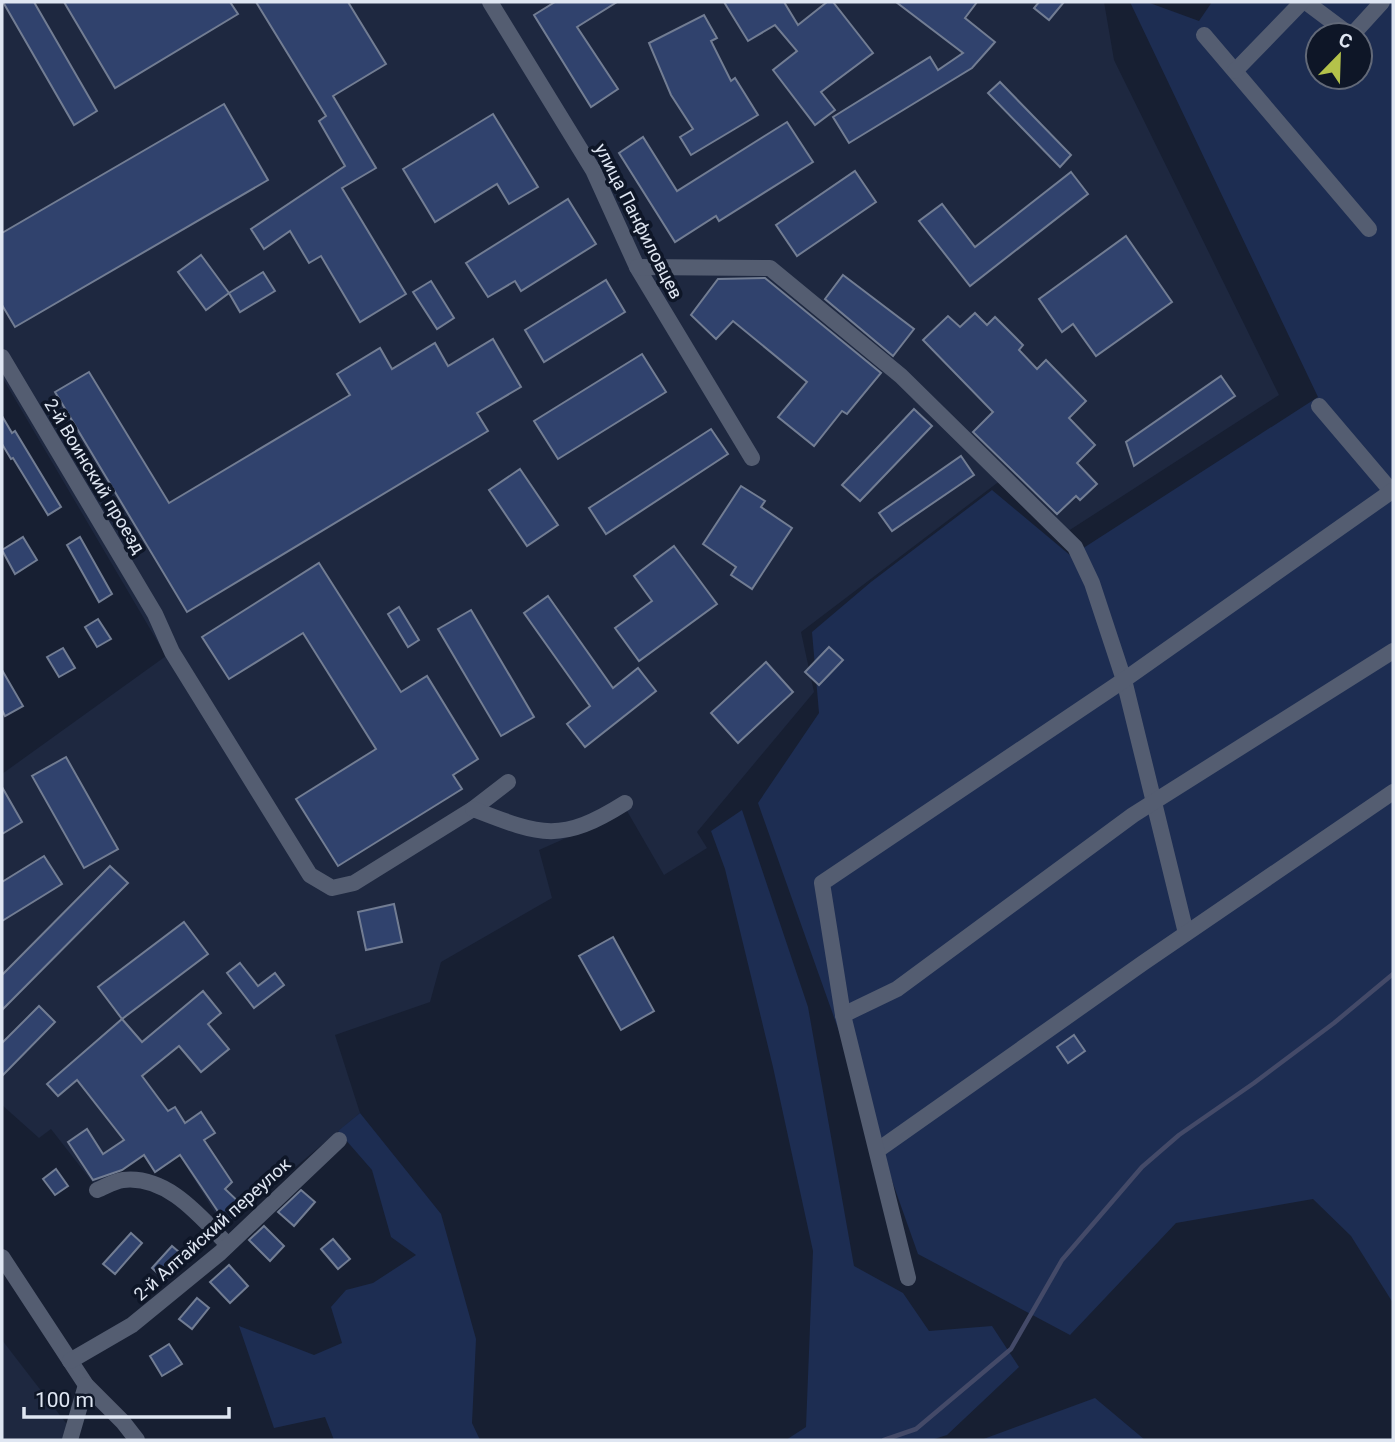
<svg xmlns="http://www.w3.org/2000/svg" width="1395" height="1442" viewBox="0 0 1395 1442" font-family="Roboto,sans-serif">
<rect width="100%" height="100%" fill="#171f32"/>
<g fill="#1e2840">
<path d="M2,2H1104L1114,60L1279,395L1062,535L1001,480L801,632L814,692L697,832L707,848L664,875L627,811L539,850L552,898L441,962L430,1002L335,1035L360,1113L224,1227L179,1155L156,1173L141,1154L97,1188L51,1129L39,1138L2,1105V774L166,656L2,377Z"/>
<path d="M2,1340L79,1440H2Z"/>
</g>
<g fill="#1d2d52" fill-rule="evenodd">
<path d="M1130,2H1147L1199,21L1212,2H1393V1303L1351,1236L1313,1199L1176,1223L1070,1335L918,1254L758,803L819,713L812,632L871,582L992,490L1071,556L1318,397ZM1318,35H1360V77H1318Z"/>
<path d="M742,810L808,1007L854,1266L903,1293L929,1331L992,1326L1019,1367L947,1435L931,1440H786L806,1427L813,1251L773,1067L725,869L711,831Z"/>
<path d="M360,1113L441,1214L476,1339L472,1423L480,1440H334L325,1417L274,1428L239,1326L314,1355L342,1343L331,1307L346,1290L373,1283L416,1255L391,1237L372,1170L338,1131Z"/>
<path d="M1095,1398L1145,1440H981Z"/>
</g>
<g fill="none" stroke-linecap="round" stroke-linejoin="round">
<path stroke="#444a68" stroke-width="4.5" d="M884,1440L916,1429L1011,1349L1062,1260L1142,1167L1179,1135L1254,1083L1334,1023L1393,974"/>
</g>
<g fill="#30426d" stroke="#727d93" stroke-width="2">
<path d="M3,2H34L97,111L74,125Z"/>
<path d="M64,2H230L238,14L115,88Z"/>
<path d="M256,2H348L386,64L333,96L376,168L342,188L406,294L360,322L321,256L309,263L290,231L264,249L251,229L345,166L319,121L326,116Z"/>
<path d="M555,2H617L577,27L618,89L591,107L534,15Z"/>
<path d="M724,2H784L798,25L827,2H833L873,53L821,92L835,110L815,125L773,70L797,51L775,25L748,41Z"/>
<path d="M896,2H977L965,18L995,42L972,68L849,143L833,117L930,57L938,70L963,53Z"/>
<path d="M1039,2H1064L1049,20L1034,8Z"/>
<path d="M704,15L717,38L711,41L731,81L735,78L758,115L691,155L680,137L693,129L671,95L649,43Z"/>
<path d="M1000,82L1071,155L1060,167L988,93Z"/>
<path d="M224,104L268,180L15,327L2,305V233Z"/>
<path d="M493,114L538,187L509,204L497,184L435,222L403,169Z"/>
<path d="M787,122L813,162L719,221L716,216L675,242L619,153L643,137L677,191Z"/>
<path d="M855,171L876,202L797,256L776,225Z"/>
<path d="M1071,172L1088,194L970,286L919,221L942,204L975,247Z"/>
<path d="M568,199L596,244L521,291L515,281L488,297L466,263Z"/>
<path d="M1126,236L1172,302L1096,356L1073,324L1062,332L1039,299Z"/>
<path d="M201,255L229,293L206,310L178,272Z"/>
<path d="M263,272L275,291L240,312L229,293Z"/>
<path d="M843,275L914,329L893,356L825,299Z"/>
<path d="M765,278L881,373L847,414L842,411L814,446L778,417L807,382L733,321L716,339L691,315L718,279Z"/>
<path d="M606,280L625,312L544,362L525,330Z"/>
<path d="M431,281L454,318L437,329L413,292Z"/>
<path d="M975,313L987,325L995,317L1023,345L1019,350L1037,369L1046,360L1086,401L1069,418L1095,445L1077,463L1097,484L1080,500L1076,496L1057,514L973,432L993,412L923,340L948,316L960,327Z"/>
<path d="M493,339L521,387L477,413L488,431L187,612L55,392L89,372L169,503L350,395L337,374L380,348L392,369L435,343L448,366Z"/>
<path d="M642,354L666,392L558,459L534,421Z"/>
<path d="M1221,376L1235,396L1134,466L1126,442Z"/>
<path d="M914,409L932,426L860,501L842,485Z"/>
<path d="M2,416L12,433L15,431L61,507L48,515L13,458L11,459L2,444Z"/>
<path d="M711,429L728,454L606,534L589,508Z"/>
<path d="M961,456L974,475L892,531L879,513Z"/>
<path d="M520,469L558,525L527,546L489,490Z"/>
<path d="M741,486L765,501L761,507L792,528L752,589L731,575L736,567L703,544Z"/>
<path d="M23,537L37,560L15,574L2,550Z"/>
<path d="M80,537L112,594L99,602L67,545Z"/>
<path d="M674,546L717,604L639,661L615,628L652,601L634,576Z"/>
<path d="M319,563L401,692L427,676L478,759L453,775L462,789L338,866L296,799L376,749L303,633L229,679L202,637Z"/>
<path d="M548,596L613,688L638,668L656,691L585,747L567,724L590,706L524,613Z"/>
<path d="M399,607L419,640L408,647L388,614Z"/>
<path d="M471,610L534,717L501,736L438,629Z"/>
<path d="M98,619L111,639L97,647L85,627Z"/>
<path d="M829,647L843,660L819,685L805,672Z"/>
<path d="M63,648L75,668L59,677L47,657Z"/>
<path d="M766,662L793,692L738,743L711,713Z"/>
<path d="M2,670L23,706L5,716L2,710Z"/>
<path d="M66,757L118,849L84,868L32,776Z"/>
<path d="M2,787L22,822L2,834Z"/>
<path d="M44,856L62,884L2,921V882Z"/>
<path d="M110,866L128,883L2,1010V975Z"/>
<path d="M394,904L402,942L366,950L358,912Z"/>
<path d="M184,922L208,954L122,1019L98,987Z"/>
<path d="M613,937L654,1011L621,1030L579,956Z"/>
<path d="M240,963L258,986L275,973L284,985L254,1008L227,973Z"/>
<path d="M203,991L221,1013L208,1024L229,1049L201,1072L179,1046L142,1076L168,1111L175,1107L185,1123L201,1112L215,1133L204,1140L232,1182L225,1189L243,1206L242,1211L225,1222L180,1155L155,1172L144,1155L122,1170L93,1180L68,1142L87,1129L103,1154L124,1140L77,1080L58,1096L47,1084L122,1019L142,1042Z"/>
<path d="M39,1006L55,1022L2,1076V1043Z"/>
<path d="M1074,1035L1085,1051L1068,1063L1057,1047Z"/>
<path d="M56,1169L68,1186L55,1195L43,1179Z"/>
<path d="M301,1190L315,1202L294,1226L278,1212Z"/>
<path d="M264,1226L284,1246L270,1261L249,1240Z"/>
<path d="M131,1233L142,1243L115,1274L103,1264Z"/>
<path d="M333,1239L350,1259L338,1269L321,1249Z"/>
<path d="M172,1246L186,1258L165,1280L152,1268Z"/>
<path d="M229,1265L248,1286L230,1303L210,1282Z"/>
<path d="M197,1298L209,1308L192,1329L179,1319Z"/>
<path d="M169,1344L182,1364L162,1376L150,1356Z"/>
</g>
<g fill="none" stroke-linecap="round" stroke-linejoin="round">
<g stroke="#545d71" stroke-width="16">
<path d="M490,2L593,170L637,267L752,458"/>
<path d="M1306,2L1350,35"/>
<path d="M1204,35L1369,229"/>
<path d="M1352,35L1382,2"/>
<path d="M1235,71L1302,2"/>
<path d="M637,267L770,268L901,376L1075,547L1092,583L1124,680L1186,933"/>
<path d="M2,357L155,614L172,652L310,875L332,888L354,883L473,809L508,782"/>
<path d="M1319,406L1393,493"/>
<path d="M473,809C540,835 560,844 625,803"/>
<path d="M843,1015L897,989L1133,815L1393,651"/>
<path d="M878,1150L1143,963L1393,792"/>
<path d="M97,1190C105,1187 114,1181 123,1180C167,1175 200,1216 228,1245"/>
<path d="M2,1257L86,1385L123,1422L137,1440"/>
<path d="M908,1278L843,1015L822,883L1124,680L1392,491"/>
<path d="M70,1361L132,1325L220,1253L339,1140"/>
<path d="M70,1440L86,1385"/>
</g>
</g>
<g text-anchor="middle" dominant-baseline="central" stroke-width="7" stroke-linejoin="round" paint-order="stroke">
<g font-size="18" fill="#dfe6f2" stroke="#0e1627">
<text transform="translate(639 221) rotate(63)">улица Панфиловцев</text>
<text transform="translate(95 476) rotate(59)">2-й Воинский проезд</text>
<text transform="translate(212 1229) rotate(-42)">2-й Алтайский переулок</text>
</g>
</g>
<rect width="1395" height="1442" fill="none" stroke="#dfe6f2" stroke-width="7"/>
<g transform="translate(1339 56) rotate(23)"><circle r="33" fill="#0e1627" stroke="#626978" stroke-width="2"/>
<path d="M0-5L12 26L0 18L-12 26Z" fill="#b4c24a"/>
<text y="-10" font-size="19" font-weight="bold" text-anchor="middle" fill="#dfe6f2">С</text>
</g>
<path d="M24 1407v10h205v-10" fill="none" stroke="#dfe6f2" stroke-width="3.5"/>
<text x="35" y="1407" font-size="21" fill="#dfe6f2" stroke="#0e1627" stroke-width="5" paint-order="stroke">100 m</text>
</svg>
